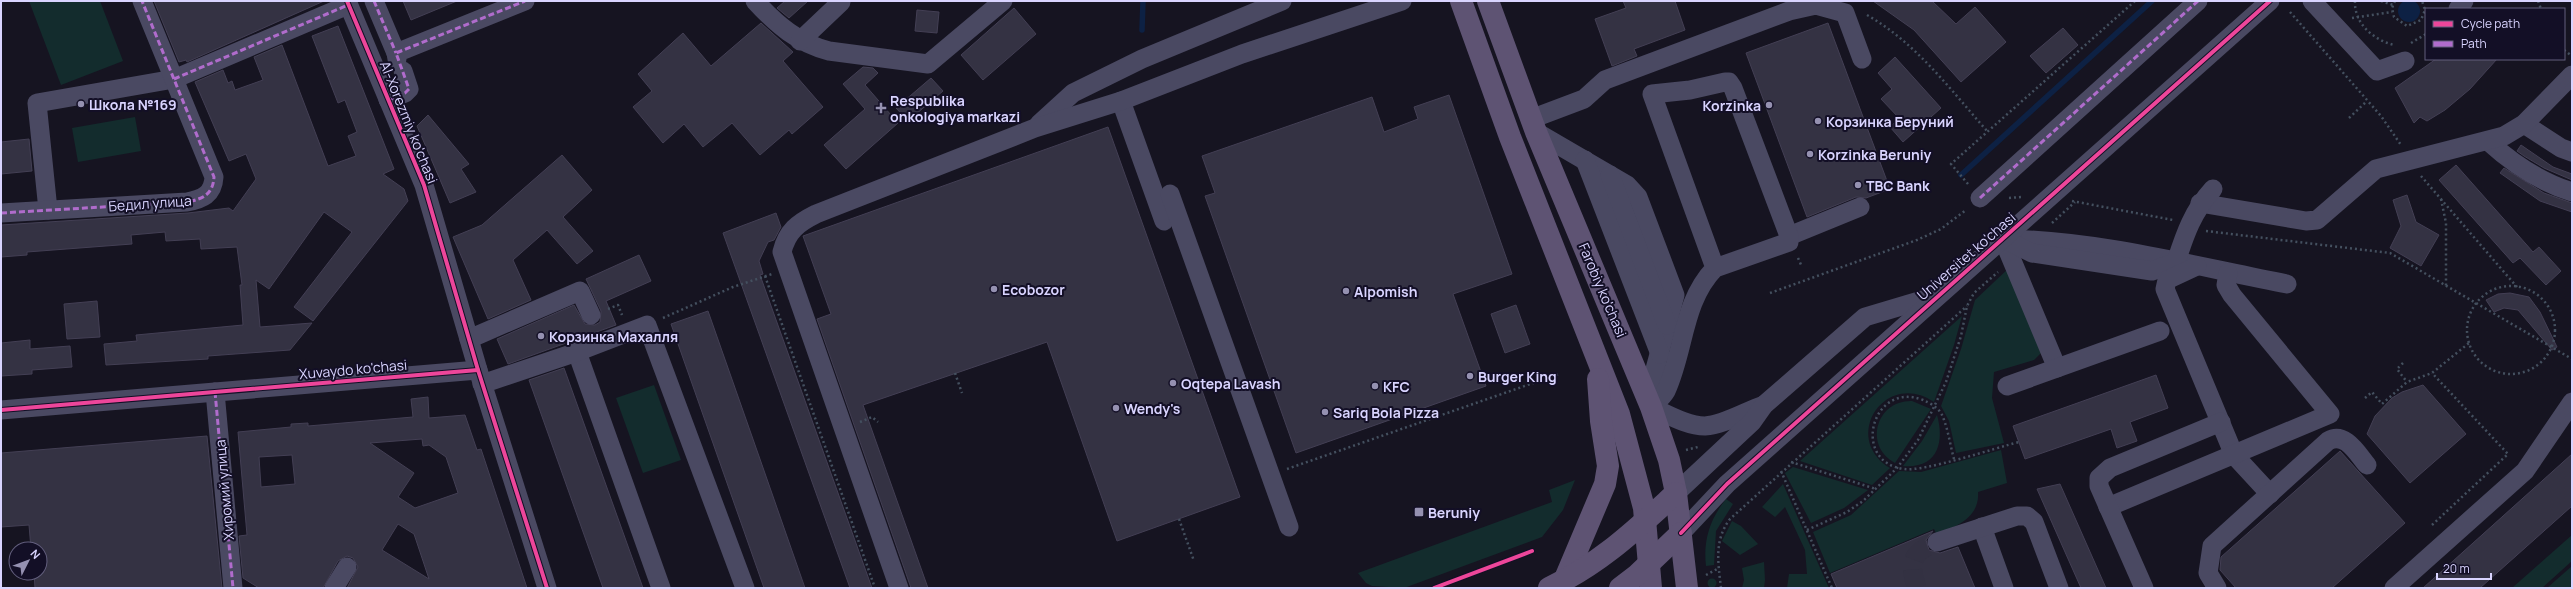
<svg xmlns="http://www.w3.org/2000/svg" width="2573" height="589" viewBox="0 0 2573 589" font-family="Manrope,sans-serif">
<rect width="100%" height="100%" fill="#161421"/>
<g fill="#132c2d">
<path d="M29,1H100L123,61L61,85Z"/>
<path d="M135,117L141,151L78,162L72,128Z"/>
<path d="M2010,267L2042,352L2034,360L1994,372L1992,398L2004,443L1956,453L1949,421L1941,406L1961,349L1975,300Z"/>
<path d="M1962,316L1954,345L1934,402C1886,369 1840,437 1890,468L1872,485L1800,461Z"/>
<path d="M654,385L681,460L643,473L616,398Z"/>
<path d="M1912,401L1931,409L1895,463C1863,446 1876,400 1912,401Z"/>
<path d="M1937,415C1945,443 1937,469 1903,466L1922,441Z"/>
<path d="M2001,450L2007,483L1978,492C1980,517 1957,526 1937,535L1934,529L1830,573L1813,532L1851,515L1899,471L1921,472Z"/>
<path d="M1793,467L1868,490L1844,508L1811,523L1785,473Z"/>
<path d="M1575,480L1563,510L1542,537L1404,588L1372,586L1366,583L1358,573L1552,502L1549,490Z"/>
<path d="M1783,484L1829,588H1787L1789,574H1807L1805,550L1785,507L1775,517L1762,507Z"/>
<path d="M1726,499L1733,504L1716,531L1714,565L1706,566C1703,540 1710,519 1726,499Z"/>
<path d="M1732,521L1741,526L1758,544L1740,555L1722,541Z"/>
<path d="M2572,535V561L2542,588H2512Z"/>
<path d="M1764,562L1765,580L1764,588H1742L1744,580L1742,568Z"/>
<path d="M2572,566V588H2547Z"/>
<circle cx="1712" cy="583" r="4.5"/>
</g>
<circle fill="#0d2144" cx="2409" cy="11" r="11"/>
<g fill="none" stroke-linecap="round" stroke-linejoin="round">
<g stroke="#0d2144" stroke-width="5.5">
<path d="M1142,30L1143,1"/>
<path d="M1961,175L2152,1"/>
</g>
</g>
<g fill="#343243" stroke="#433f54" fill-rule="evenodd">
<path d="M154,1H324L187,62L186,60L179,62Z"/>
<path d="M403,1H457L411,20Z"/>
<path d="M785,1H808L789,18L777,8Z"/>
<path d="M1623,1H1675L1685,30L1634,49L1637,56L1612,66L1595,19L1626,8Z"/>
<path d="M1873,1H1932L1956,24L1975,7L2006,42L1961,82L1914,30Z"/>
<path d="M1014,8L1036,34L983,80L961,55Z"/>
<path d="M917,10L939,12L937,33L915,31Z"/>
<path d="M761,23L793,52L783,61L823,107L792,134L789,130L760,155L732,123L703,147L684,124L663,143L633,107L652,91L638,74L683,33L711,66Z"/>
<path d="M1828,23L1890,189L1866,198L1856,197L1807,217L1746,53Z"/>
<path d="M338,26L394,169L383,174L404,189L408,201L313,321L294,307L352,232L324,212L269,289L256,280L260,327L312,323L290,350L208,356V359L106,365L104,344L137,341L136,335L243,325L240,285H242L237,247L201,249L200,239L166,241L165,232L131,235L132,244L27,252V255L1,257V225L188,213L229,208L233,211L256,179L246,154L229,161L195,82L223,70L228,83L232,81L235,90L263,80L254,57L282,45L328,166L356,156L348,136L357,132L345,100L338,103L312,36Z"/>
<path d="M2063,28L2078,45L2046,73L2030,56Z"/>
<path d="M1895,57L1941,108L1903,142L1890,127L1899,118L1881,99L1892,89L1878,73Z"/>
<path d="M2436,59H2497L2470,89L2445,110L2427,121L2420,117L2414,123L2395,88Z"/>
<path d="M863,67L873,68L878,73L865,85L898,123L846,169L824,145L865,109L843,84Z"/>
<path d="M931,78L943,91L908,121L896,108Z"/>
<path d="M1449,95L1512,274L1453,294L1486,386L1296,453L1205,196L1215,193L1202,156L1372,97L1384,132L1418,119L1414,107Z"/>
<path d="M428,115L469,164L461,169L476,192L450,203L417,126Z"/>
<path d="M1108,127L1240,497L1117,541L1047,342L863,405L928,588H911L817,319L831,314L803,236Z"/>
<path d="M29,139L32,171L1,174V142Z"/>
<path d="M2521,145L2553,167L2572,174V180L2544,168L2524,156L2517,151Z"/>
<path d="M562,155L592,190L563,217L593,251L577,264L547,230L513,260L531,300L488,319L453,237L482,225Z"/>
<path d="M2456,165L2533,252L2539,247L2561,271L2546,285L2520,258L2513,263L2439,180Z"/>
<path d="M2504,168L2544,193L2572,203V212L2540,201L2500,173Z"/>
<path d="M2407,195L2416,222L2439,235L2421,266L2390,248L2401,226L2393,200Z"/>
<path d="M776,213L781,227L774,240L768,242L759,261L763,274L760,275L872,588H850L723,233Z"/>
<path d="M639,255L651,281L606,301L616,325L508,364L497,339L574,305L585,324L595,325L600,322L601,311L586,279Z"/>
<path d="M2510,293L2529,297L2540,312L2557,347L2552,350L2518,310L2504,308L2494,312L2486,300L2498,294Z"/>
<path d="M97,301L100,337L67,339L64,304Z"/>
<path d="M1516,305L1530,344L1505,353L1491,314Z"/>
<path d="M708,311L761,462L805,588H764L671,324Z"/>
<path d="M30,340V349L70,346L72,367L32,370V374L1,376V343Z"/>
<path d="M564,368L643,588H603L529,380Z"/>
<path d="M2156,375L2168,408L2130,422L2137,441L2117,448L2111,429L2025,459L2013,426Z"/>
<path d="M2423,385L2466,434L2410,483L2367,434L2375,416L2392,398L2402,392Z"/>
<path d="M428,397L429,418L465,415L477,450L481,449L527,588H347L358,567L353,558L347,556L338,561L323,588H259L243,578L239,536L247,535L238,432L291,427V424L308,423V426L413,417L411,399ZM422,439L423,446L429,445L446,457L458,493L415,508L398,497L414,473L370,443ZM292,455L295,484L261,487L259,457ZM398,524L414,534L429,579L382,550Z"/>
<path d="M207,436L222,588H35L34,573H40V549H31L29,525L1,527V453Z"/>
<path d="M2340,451L2405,523L2332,588H2236L2220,570L2221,557Z"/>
<path d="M2572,454V506L2480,588H2423Z"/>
<path d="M2060,484L2106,588H2081L2037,489Z"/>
<path d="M1933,531L1926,540L1929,550L1940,553L1958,547L1975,588H1837L1831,574Z"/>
</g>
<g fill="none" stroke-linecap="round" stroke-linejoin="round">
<path stroke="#333142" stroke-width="19" stroke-dasharray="19 10" stroke-linecap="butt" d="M1917,588C1908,562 1911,553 1937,542"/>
<g stroke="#44505f" stroke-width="2.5" stroke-dasharray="2 3" stroke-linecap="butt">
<path d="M2355,1C2354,24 2374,40 2394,45"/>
<path d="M2381,1L2393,5"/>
<path d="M2395,1L2392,8L2394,17L2407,26L2421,20L2425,10L2422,1"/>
<path d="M2538,1L2541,9"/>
<path d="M2290,12L2381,116L2401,145"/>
<path d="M1867,15C1916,43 1950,89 1987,131"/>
<path d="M2352,18L2392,12"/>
<path d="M2411,43L2426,34"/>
<path d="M2564,50L2572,56"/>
<path d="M2349,118L2367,101"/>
<path d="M2421,176L2517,287"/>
<path d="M1968,184L1951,164L2135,1"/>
<path d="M2009,198L2022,197"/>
<path d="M2441,199L2446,223V287"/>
<path d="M2072,201L2173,220"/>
<path d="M2052,223L2075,202"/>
<path d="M2206,231L2390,253L2572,359"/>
<path d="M1798,258L1802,267"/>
<path d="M765,276L875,588"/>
<circle cx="2511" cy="330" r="44"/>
<path d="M1770,293L1917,240L1941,229L1966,210"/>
<path d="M608,309L618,305L622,315"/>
<path d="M663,318L733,287L772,274"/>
<path d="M2403,363L2397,369L2407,382"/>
<path d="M955,373L962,393"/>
<path d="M2365,398L2372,392L2382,404L2407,382L2432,373L2469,343"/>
<path d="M860,422L872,417L878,422"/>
<path d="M1686,450L1698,447"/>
<path d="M1954,459C1950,445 1948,428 1942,415C1939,408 1930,403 1923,400C1872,380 1850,462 1904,469C1924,472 1995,448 2019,442"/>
<path d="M1791,462L1876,489"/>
<path d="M1287,469L1559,374"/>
<path d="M1781,471L1832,588"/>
<path d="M1179,519L1194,561"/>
<path d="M2432,525L2508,454L2432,373"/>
<path d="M1807,530L1847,512L1863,501L1897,468L1918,440L1946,382L1961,336L1967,306L1974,293L1998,272"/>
<path d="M1706,575L1719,568"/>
<path d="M1434,588L1532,551"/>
<path d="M1721,588C1718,562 1714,540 1730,519L1967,306"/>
</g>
<g stroke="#4a4962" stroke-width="19">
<path d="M347,1L424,185L478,370L547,588"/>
<path d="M374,1L396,53"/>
<path d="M755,1C777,25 798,43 829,51L928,64L1003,1"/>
<path d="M2312,1L2377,71L2405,61"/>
<path d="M2458,9L2464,1"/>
<path d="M800,41L841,2"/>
<path d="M397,59L396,53L525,1"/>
<path d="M388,100L405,93L409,89L403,71"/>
<path d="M1121,101L1164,221"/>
<path d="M1531,119L1584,99L1605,80L1789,11L1816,5L1845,13L1862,59"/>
<path d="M1039,124L1073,93L1142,59L1282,1"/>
<path d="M2524,124L2561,148L2572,152"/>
<path d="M1536,132L1627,185L1638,197L1675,295L1651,384V405"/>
<path d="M2489,142C2513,164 2541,182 2572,192"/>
<path d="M1585,160L1660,354"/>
<path d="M1610,175L1667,325"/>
<path d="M1170,194L1289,527"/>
<path d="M1980,198L2198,1"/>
<path d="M2200,203L2306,221L2317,220L2376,169L2504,136L2524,124L2572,75"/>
<path d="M48,210L37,103L174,79L348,5"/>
<path d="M1,213L187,202C202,199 213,195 214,177L142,1"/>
<path d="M1789,236L1860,207"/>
<path d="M2003,239C2097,240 2194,266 2287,284"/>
<path d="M2003,239L2057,368"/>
<path d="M2006,240L2032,253L2152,271L2176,262C2185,234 2193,211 2213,189"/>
<path d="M2197,266L2167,280L2165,289L2234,455L2270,494"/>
<path d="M469,339L580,291L591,315"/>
<path d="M577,352L661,588"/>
<path d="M482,384L577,352L647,325L745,588"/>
<path d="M2007,386L2160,331"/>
<path d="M215,392L233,588"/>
<path d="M1651,407C1656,402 1663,397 1666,391C1685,350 1682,302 1715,268L1789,242V236L1733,88L1729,82H1725L1690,90L1652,94L1715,268"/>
<path d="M1651,407C1667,414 1687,426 1705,426C1724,425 1746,411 1764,405"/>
<path d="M1,410L478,370"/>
<path d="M1676,493L1752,422L1764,405L1865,317L1932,297"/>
<path d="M2108,507L2330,414L2232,295L2226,285L2228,273"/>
<path d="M1982,527L2004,588"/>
<path d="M1681,533L1727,484L2270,1"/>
<path d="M1937,542L2017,516H2027L2034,522L2059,588"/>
<path d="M334,588L347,567"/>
<path d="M899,588L782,252C787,231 798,223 816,214L1035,128L1121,101L1242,54L1402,1"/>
<path d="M2144,588L2099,486V478L2110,468L2221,422"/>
<path d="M2217,588L2208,573L2212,546L2328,441C2345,431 2357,453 2367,465"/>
<path d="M2394,588L2525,471L2572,402"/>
</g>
<g stroke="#5e5373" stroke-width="22">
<path d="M1461,1L1510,137L1619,414L1644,508L1651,588"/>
<path d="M1488,1L1536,132L1651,407L1669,460L1676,493L1687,588"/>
<path d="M1564,581L1605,484L1608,466L1601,421L1598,379"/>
<path d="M1549,588C1601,563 1634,531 1676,493"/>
<path d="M1620,588L1637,575L1681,533"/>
</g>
<g stroke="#b06ccc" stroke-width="3" stroke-dasharray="6 3" stroke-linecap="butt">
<path d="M374,1L396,53"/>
<path d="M174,79L348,5"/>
<path d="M388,100L405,93L409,89L396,53L525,1"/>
<path d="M1980,198L2198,1"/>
<path d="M1,213L187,202C202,199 213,195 214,177L142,1"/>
<path d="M215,392L233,588"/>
</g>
<defs>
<g id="cycleway">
<path d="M347,1L424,185L478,370L547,588"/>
<path d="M1,410L478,370"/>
<path d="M1681,533L1727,484L2270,1"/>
<path d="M1434,588L1532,551"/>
</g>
</defs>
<use href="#cycleway" stroke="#130f26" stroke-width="6"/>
<use href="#cycleway" stroke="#ed469a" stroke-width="4"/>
</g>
<g fill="#9591b1" stroke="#130f26" stroke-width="1.5">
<circle cx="81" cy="104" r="4"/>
<circle cx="1769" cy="105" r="4"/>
<path d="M879 102h4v4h4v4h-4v4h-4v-4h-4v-4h4z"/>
<circle cx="1818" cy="121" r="4"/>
<circle cx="1810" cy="154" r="4"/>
<circle cx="1858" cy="185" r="4"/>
<circle cx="994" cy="289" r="4"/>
<circle cx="1346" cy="291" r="4"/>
<circle cx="541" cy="336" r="4"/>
<circle cx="1470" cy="376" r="4"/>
<circle cx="1173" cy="383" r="4"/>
<circle cx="1375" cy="386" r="4"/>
<circle cx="1116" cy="408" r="4"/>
<circle cx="1325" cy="412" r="4"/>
<rect x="1414" y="507" width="10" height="10" rx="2"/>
</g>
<g text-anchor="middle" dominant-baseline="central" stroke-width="4" stroke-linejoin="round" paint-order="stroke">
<g font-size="14" font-weight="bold" fill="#d9d4ff" stroke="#130f26" text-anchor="start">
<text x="890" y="100">Respublika<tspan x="890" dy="16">onkologiya markazi</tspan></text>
<text x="89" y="104">Школа №169</text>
<text x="1761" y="105" text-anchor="end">Korzinka</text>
<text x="1826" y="121">Корзинка Беруний</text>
<text x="1818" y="154">Korzinka Beruniy</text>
<text x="1866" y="185">TBC Bank</text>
<text x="1002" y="289">Ecobozor</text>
<text x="1354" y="291">Alpomish</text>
<text x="549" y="336">Корзинка Махалля</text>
<text x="1478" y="376">Burger King</text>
<text x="1181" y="383">Oqtepa Lavash</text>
<text x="1383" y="386">KFC</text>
<text x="1124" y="408">Wendy's</text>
<text x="1333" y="412">Sariq Bola Pizza</text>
<text x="1428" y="512">Beruniy</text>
</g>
<g font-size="14" fill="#d9d4ff" stroke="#130f26">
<text transform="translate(409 122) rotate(68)">Al-Xorezmiy ko'chasi</text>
<text transform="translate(150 203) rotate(-4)">Бедил улица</text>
<text transform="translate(1966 256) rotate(-41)">Universitet ko'chasi</text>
<text transform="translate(1603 290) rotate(67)">Farobiy ko'chasi</text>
<text transform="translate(353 369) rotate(-5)">Xuvaydo ko'chasi</text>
<text transform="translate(224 490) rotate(-95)">Хиромий улица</text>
</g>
</g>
<rect width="2573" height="589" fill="none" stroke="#d9d4ff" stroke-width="4"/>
<rect x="2425" y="8" width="140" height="52" fill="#130f26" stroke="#625e7d"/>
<rect x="2433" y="21" width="20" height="6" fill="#ed469a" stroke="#625e7d"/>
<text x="2461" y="28" font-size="12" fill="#d9d4ff">Cycle path</text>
<rect x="2433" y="41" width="20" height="6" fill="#b06ccc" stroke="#625e7d"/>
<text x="2461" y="48" font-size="12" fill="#d9d4ff">Path</text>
<g transform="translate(28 561) rotate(48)"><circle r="19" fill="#130f26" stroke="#625e7d"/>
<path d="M0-3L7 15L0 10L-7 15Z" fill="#9591b1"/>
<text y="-6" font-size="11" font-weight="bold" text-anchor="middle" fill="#d9d4ff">N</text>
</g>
<path d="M2437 573v6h54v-6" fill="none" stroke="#d9d4ff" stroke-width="2"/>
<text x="2443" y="573" font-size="12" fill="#d9d4ff" stroke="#130f26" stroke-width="3" paint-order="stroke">20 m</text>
</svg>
